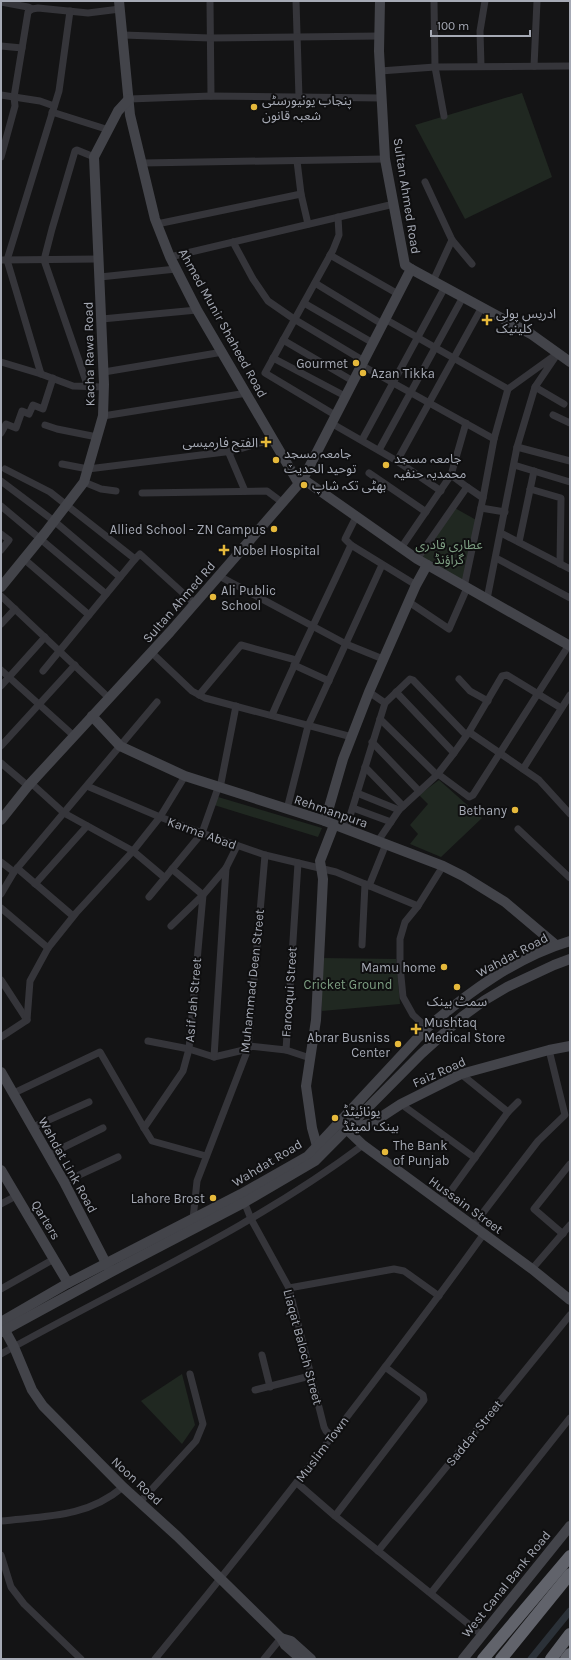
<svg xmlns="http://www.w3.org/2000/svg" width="571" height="1660" viewBox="0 0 571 1660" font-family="Karla,'Noto Sans Arabic',sans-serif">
<rect width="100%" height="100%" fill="#141415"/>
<g fill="#202821">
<path d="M522,93L552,177L465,219L415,125Z"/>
<path d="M453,507L478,521L464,587L417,559Z"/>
<path d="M439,780L482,818L441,857L410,844L418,834L410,825L428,804L419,795Z"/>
<path d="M218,797L322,828L318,837L214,805Z"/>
<path d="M321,958L396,959L400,1004L322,1011Z"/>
<path d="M182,1374L195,1425L182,1444L141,1401Z"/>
</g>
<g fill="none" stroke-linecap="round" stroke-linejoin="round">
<path stroke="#2b3138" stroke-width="7" d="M531,1659L570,1611"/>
<g stroke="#35353a" stroke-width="7">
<path d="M210,1L211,96"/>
<path d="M296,1L299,98"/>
<path d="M434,1L435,67L444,116"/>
<path d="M1,2L28,7L32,9"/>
<path d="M123,35L210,38L379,36"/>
<path d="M1,46L22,48"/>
<path d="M481,66L480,31L485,1"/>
<path d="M534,66L537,1"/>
<path d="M380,71L435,67L570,66"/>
<path d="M1,95L40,101L54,106"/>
<path d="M129,99L211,96L382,98"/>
<path d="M52,112L109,130"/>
<path d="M1,157L15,106L14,97L28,12L32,9L38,8L88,13L120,9"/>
<path d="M297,161L301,194L308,224"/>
<path d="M142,163L385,159"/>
<path d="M425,182L452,240L472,264"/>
<path d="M157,224L301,194"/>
<path d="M233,242L253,279L268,301L294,319L364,361"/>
<path d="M330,255L398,294"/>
<path d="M170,257L394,204"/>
<path d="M1,260L99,259"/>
<path d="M100,277L176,269"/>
<path d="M433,281L452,240"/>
<path d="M315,283L382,324"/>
<path d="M304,303L373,343"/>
<path d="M102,319L197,310"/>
<path d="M385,319L508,389"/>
<path d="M283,340L353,381"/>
<path d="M273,358L345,396"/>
<path d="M1,362L41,374L73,386L104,387"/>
<path d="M361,365L494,439"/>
<path d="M104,372L223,352"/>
<path d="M41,374L7,260L59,91L70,11"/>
<path d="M88,387L44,260L52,229L75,151L77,150L94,157"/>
<path d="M535,387L564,404"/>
<path d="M335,415L265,373L333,250L339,235L338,217"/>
<path d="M553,415L570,423"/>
<path d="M103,416L247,393"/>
<path d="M331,423L397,461L441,491"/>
<path d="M45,425L57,429L97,437"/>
<path d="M1,433L6,424L16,428L22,411L29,414L33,405L43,409L53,378"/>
<path d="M362,440L445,287"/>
<path d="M517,447L570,461"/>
<path d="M379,450L463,297"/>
<path d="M228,451L245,491"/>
<path d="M397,461L482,307"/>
<path d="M62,464L88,469L233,451L273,439"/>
<path d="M514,465L570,482"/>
<path d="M5,469L50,492L135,559L140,554L195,604"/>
<path d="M369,473L426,512"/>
<path d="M451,475L467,487"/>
<path d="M1,481L54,521L120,577"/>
<path d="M84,482L101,489L116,491"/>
<path d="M530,489L561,498L560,564"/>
<path d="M142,493L267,491L283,503"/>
<path d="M1,506L106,594"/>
<path d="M481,508L505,512"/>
<path d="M501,533L570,569"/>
<path d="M1,534L9,540L1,550"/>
<path d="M519,542L534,471"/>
<path d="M351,545L345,539L356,517"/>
<path d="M401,548L451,475L466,423"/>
<path d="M496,558L570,598"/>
<path d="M24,559L89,615"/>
<path d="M417,559L467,487L483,498L494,439L508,389L558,353L535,387L517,447L487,599"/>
<path d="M219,576L346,644L383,659"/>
<path d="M464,587L483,498"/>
<path d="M1,596L109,698"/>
<path d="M409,602L449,629L467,588"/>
<path d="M1,624L15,609"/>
<path d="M151,652L192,691L205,698L352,737"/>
<path d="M294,665L329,681"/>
<path d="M1,670L74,736"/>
<path d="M43,671L135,559"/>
<path d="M459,679L470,691L488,701"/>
<path d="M1,686L45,637"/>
<path d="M369,692L385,703"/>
<path d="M396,692L454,753"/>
<path d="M199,695L241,645L296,660"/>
<path d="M272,715C297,657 325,602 351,545L416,585"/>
<path d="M380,719L437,775"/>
<path d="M469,732L539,780L570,814"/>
<path d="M372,742L419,791"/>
<path d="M1,746L75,665"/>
<path d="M1,763L28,786"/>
<path d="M365,767L403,806"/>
<path d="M523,769L570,695"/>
<path d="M438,774L469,797L473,795L569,645"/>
<path d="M31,783L64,813L133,851L165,878"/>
<path d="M87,786L160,817L202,833L265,855L336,872L418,906"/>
<path d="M220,788L236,706"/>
<path d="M357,793L399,810"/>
<path d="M353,808L391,822"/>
<path d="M287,809L308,726L382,565"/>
<path d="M346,829L385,703L410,679L413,680L466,735"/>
<path d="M518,829L570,878"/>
<path d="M378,841L399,810L437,775L454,753L469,732L502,676L507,675L561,708"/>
<path d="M1,862L14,872"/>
<path d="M17,868L73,916"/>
<path d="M35,884L87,826"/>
<path d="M369,886L386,844"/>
<path d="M1,894L14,872L157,702"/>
<path d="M149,897L202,833L218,788"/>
<path d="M1,908L48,948"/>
<path d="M171,926L203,895L172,869"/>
<path d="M362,945L365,884"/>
<path d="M1,980L27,1020"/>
<path d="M427,1028L413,1015L403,997L400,966V939L405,922L418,906L443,866"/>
<path d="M1,1037L27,1020L30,981L48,948L76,913L133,851L160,817L185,776"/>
<path d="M148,1041L189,1049L214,1057L248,1049L250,1046L286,1050L298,863"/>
<path d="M286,1050L310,1058"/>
<path d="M214,1057L226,868L237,846"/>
<path d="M461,1074L508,1112"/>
<path d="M14,1093L100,1052L144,1128L152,1141L206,1156"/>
<path d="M401,1104L475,1158"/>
<path d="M33,1127L89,1102"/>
<path d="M144,1128L183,1071L189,1049L203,895L226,868"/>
<path d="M48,1155L103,1128"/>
<path d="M64,1182L118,1157"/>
<path d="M243,1199L251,1219L289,1288L324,1427L326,1431L332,1436"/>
<path d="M442,1203L508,1112L518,1102"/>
<path d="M1,1204L16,1196"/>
<path d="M193,1219L197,1181L248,1049L265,855"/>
<path d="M472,1227L538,1141L565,1115L549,1050"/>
<path d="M563,1234L534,1209L570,1164"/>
<path d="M532,1269L570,1225"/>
<path d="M289,1288L394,1269L404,1271L439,1296"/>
<path d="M1,1289L54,1259"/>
<path d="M1,1354C122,1286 251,1229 363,1145"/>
<path d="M262,1355L270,1387"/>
<path d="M255,1390L310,1376"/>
<path d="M297,1483L335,1516L482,1635"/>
<path d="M140,1502L196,1441L203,1424L190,1374"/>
<path d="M335,1516L424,1400L423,1395L385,1367"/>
<path d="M1,1521C46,1516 86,1518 123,1487"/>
<path d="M378,1551L570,1315"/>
<path d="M1,1555L11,1587L24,1604L81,1659"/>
<path d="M431,1593L570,1418"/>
<path d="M155,1659C225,1574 293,1488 360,1400C402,1345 443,1291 483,1235"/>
<path d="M264,1659L281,1638"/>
</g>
<g stroke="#43444a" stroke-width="10">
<path d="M119,1L130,115L155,219L170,257L197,310L299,484"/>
<path d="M411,269L531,334L570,362"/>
<path d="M303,479L417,559L570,646"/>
<path d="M1,587L45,533L84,482L103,416L104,384L94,157L118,111L129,99"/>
<path d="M92,716L120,746L185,776L325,821L443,866L463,876L505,902L556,945"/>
<path d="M1,820L28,786L170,632L303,479L411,269L405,265L385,159L379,51L380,1"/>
<path d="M325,821L343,759L369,692L416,585L427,565"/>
<path d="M1,1072L64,1182L109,1269"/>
<path d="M342,1125L363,1145L532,1269L570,1300"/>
<path d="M347,1129L372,1123L401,1104L461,1074L549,1050L570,1046"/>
<path d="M317,1146L312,1128L306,1086L316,1020L323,879L320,861L334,825"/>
<path d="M1,1170L68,1283"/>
<path d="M1,1322L68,1283L241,1194L308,1156L427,1028C469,992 516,957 570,941"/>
<path d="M2,1325L14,1347L32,1390L43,1406L123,1487L177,1536L281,1638L285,1645L301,1659"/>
<path d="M1,1332L111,1272L245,1202L315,1161L421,1054L463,1016L485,1000L507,987L554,965L570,959"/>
<path d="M281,1638L291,1641L311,1659"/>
<path d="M463,1659L570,1526"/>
</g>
<g stroke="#61636b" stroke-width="12">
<path d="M483,1659L570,1556"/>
<path d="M501,1659L570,1574"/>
<path d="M551,1659L570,1634"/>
<path d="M566,1659L570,1654"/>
</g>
</g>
<g fill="#e6b93b" stroke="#0f0f10" stroke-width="1.5">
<circle cx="254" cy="107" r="4"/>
<path d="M485 314h4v4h4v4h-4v4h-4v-4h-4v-4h4z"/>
<circle cx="356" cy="363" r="4"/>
<circle cx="363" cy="373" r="4"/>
<path d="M264 436h4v4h4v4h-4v4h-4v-4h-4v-4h4z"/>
<circle cx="276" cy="460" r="4"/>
<circle cx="386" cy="465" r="4"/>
<circle cx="304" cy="485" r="4"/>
<circle cx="274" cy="529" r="4"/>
<path d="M222 544h4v4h4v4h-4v4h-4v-4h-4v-4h4z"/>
<circle cx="213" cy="597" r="4"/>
<circle cx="515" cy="810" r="4"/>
<circle cx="444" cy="967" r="4"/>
<circle cx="457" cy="987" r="4"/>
<path d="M414 1023h4v4h4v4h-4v4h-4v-4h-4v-4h4z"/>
<circle cx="398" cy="1044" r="4"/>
<circle cx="335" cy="1118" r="4"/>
<circle cx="385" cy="1152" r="4"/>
<circle cx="213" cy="1198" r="4"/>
</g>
<g text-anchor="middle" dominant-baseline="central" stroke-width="4" stroke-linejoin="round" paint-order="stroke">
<g font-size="13" fill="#a6aab5" stroke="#0f0f10" text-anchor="start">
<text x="262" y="100">پنجاب یونیورسٹی<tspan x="262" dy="15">شعبہ قانون</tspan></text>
<text x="496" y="313">ادریس پولی<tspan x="496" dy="15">کلینیک</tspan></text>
<text x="348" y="363" text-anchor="end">Gourmet</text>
<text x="371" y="373">Azan Tikka</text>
<text x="258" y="442" text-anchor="end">الفتح فارمیسی</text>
<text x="284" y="453">جامعہ مسجد<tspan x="284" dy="15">توحید الحدیٽ</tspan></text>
<text x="394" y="458">جامعہ مسجد<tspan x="394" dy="15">محمدیہ حنفیہ</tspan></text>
<text x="312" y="485">بھٹی تکہ شاپ</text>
<text x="266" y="529" text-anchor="end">Allied School - ZN Campus</text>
<text x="233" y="550">Nobel Hospital</text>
<text x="221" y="590">Ali Public<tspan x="221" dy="15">School</tspan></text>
<text x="507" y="810" text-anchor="end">Bethany</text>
<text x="436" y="967" text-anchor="end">Mamu home</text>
<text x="457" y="1001" text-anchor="middle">سمٹ بینک</text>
<text x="424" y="1022">Mushtaq<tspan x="424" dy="15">Medical Store</tspan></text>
<text x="390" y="1037" text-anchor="end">Abrar Busniss<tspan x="390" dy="15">Center</tspan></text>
<text x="343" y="1111">یونائیٹڈ<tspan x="343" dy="15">بینک لمیٹڈ</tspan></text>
<text x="393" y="1145">The Bank<tspan x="393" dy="15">of Punjab</tspan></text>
<text x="205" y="1198" text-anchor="end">Lahore Brost</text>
</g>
<g font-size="13" fill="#a6aab5" stroke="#0f0f10">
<text transform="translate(407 196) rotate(81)">Sultan Ahmed Road</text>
<text transform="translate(223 323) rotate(61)">Ahmed Munir Shaheed Road</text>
<text transform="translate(89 354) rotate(-91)">Kacha Rawa Road</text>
<text transform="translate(179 602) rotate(-49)">Sultan Ahmed Rd</text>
<text transform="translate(331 811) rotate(19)">Rehmanpura</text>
<text transform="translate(202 833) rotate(20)">Karma Abad</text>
<text transform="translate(512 955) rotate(-28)">Wahdat Road</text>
<text transform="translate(252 981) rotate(-84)">Muhammad Deen Street</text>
<text transform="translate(289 992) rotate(-86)">Farooqui Street</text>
<text transform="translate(193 1000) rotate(-85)">Asif Jah Street</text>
<text transform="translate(439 1072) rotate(-24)">Faiz Road</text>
<text transform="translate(267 1163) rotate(-31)">Wahdat Road</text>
<text transform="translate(68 1165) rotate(61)">Wahdat Link Road</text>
<text transform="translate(466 1205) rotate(36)">Hussain Street</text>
<text transform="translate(46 1220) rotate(59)">Qarters</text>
<text transform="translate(303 1347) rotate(75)">Liaqat Baloch Street</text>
<text transform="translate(474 1433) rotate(-51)">Saddar Street</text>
<text transform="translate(322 1449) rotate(-53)">Muslim Town</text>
<text transform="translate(137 1481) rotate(43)">Noon Road</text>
<text transform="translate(506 1584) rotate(-51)">West Canal Bank Road</text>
</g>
<g font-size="13" fill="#7e9f83" stroke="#0f0f10">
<text x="449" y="544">عطاری قادری<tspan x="449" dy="15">گراؤنڈ</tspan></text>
<text x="348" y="984">Cricket Ground</text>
</g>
</g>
<rect width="571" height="1660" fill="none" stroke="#a6aab5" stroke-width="4"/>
<path d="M431 30v6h99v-6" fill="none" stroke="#a6aab5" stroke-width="2"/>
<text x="437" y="30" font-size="12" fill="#a6aab5" stroke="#0f0f10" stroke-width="3" paint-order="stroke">100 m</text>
</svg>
